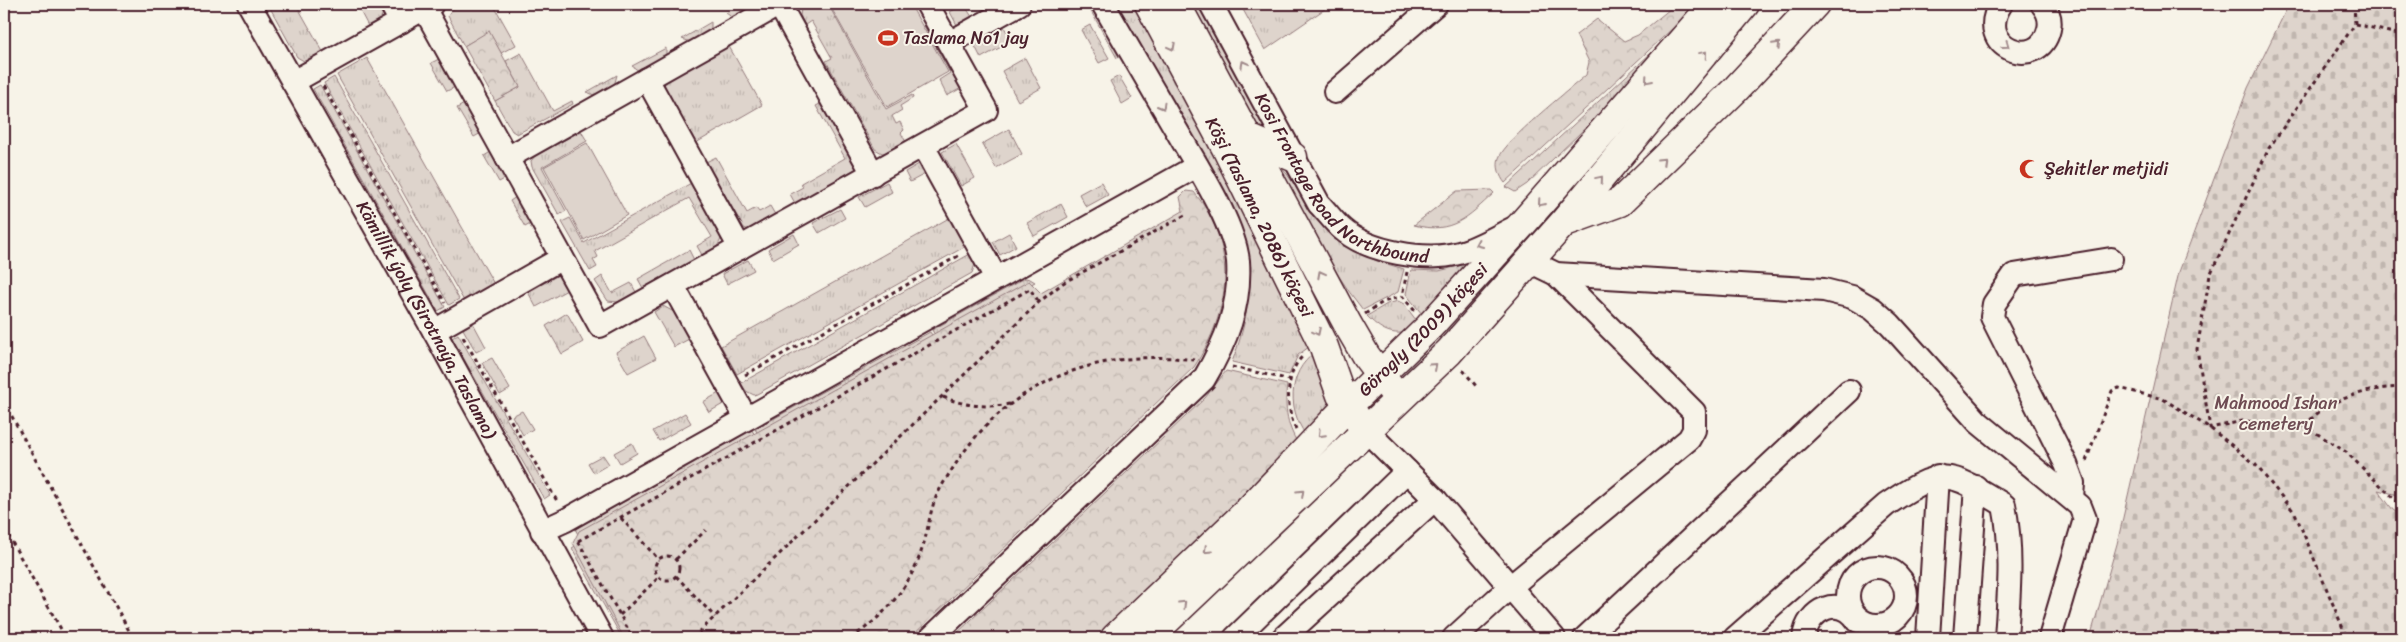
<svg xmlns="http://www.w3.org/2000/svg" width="2406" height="642" viewBox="0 0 2406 642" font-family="Sriracha,sans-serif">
<defs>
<pattern id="grass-tufts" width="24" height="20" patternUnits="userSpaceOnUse" patternTransform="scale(1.25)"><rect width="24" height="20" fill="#ded4cc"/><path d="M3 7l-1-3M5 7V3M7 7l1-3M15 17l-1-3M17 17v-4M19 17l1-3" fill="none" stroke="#c0b6af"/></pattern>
<pattern id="forest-crowns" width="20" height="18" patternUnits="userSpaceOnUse" patternTransform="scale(1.25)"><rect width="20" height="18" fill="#ded4cc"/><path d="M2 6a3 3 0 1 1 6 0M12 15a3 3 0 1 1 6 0" fill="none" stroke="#c0b6af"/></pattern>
<pattern id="cemetery-stones" width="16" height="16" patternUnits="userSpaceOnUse" patternTransform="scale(1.25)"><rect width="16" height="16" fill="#ded4cc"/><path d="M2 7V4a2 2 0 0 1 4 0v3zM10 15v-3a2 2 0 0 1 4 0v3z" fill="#c0b6af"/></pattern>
</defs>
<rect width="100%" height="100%" fill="#f7f3e8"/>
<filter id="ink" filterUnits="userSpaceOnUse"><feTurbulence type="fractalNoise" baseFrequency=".02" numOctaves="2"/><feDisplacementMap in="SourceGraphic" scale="10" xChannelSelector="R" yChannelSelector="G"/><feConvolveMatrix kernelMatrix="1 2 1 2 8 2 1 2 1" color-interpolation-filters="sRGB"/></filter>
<g filter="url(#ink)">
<g fill="url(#grass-tufts)" stroke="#947a7c">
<path d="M268,4H296L326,57L309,64L297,57Z"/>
<path d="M364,4H380L383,12L380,22L369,28L358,7Z"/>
<path d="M462,4H493L516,45L501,53L489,32L464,46L448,16L452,10Z"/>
<path d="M743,4H758L733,18L726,13Z"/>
<path d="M806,4H828L886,109L912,95L913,98L900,106L902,110L892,116L896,124L900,122L904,130L901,133L906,142L886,153H882L875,149L826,61L832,58L811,21L805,25L800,16L801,8Z"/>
<path d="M964,4L972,17L957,25L950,12Z"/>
<path d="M1087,4H1096L1124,54L1117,58Z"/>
<path d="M1117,4H1134L1306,329L1313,344L1298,355L1289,375L1232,362C1253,308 1256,262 1233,208Z"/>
<path d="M1194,4H1200L1265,129L1263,130L1250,117L1194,11Z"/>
<path d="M1240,4H1332L1265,50Z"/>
<path d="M1704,4L1693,24L1527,184L1515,192L1506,187Z"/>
<path d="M711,22V30L691,42L682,39Z"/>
<path d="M929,23L965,86L947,96L939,80L950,73L924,26Z"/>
<path d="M1090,25L1109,58L1099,63L1081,30Z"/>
<path d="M1004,27L1012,41L981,58L974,44Z"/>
<path d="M726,41L762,105L694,144L663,88L667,77Z"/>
<path d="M666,48V56L639,71L632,66Z"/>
<path d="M521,53L553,111L572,101L573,104L517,134L512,131L495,101L520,87L506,61Z"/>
<path d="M367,58L494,284L464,301L337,75Z"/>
<path d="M441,58L457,86L447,91L431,63Z"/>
<path d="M1025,58L1041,88L1018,101L1002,71Z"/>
<path d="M617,75L614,86L596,96L587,92Z"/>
<path d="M1119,76L1132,98L1122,104L1110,81Z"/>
<path d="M334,77L459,299L449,305L324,83Z"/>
<path d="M320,85L445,307L438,311L313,89Z"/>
<path d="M824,102L858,169L856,172L797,207L790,194L803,187L801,183L845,158L816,106Z"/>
<path d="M466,103L483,132L474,137L457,108Z"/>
<path d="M1009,129L1022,154L996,168L982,144Z"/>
<path d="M581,131L587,141L542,167L566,211L559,215L532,167L531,161L535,156Z"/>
<path d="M956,144L975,178L961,186L942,152Z"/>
<path d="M494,150L508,177L499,182L484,156Z"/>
<path d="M716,157L747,213L756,208L759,212L770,206L777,218L751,231L744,228L706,162Z"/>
<path d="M1276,162L1287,174L1313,212L1353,250L1377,261L1404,269L1398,292L1363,310C1327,265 1303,213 1276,162Z"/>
<path d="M919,164L925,174L910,182L905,172Z"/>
<path d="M693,182L722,237L717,247L702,255L697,246L712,237L689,198L595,251L598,257L593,260L597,267L590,271L562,222L570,218L584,243Z"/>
<path d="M887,182L892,192L865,207L859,197Z"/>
<path d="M1101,182L1108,195L1086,207L1079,194Z"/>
<path d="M519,195L534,222L525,227L510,201Z"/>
<path d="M1061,204L1068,217L1034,236L1027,223Z"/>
<path d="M840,209L845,218L819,233L813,223Z"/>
<path d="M949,218L966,246L737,374L721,346Z"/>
<path d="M1009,233L1016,246L1000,255L993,242Z"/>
<path d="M794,234L799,244L773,259L768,249Z"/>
<path d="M689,250L694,260L643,288L638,279Z"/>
<path d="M970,254L975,264L972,273L757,394L754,395L746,391L741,383Z"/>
<path d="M748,260L754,270L727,284L722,274Z"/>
<path d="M1474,262L1430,324L1406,294L1411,270L1439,271Z"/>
<path d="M560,274L569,289L536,307L528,292Z"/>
<path d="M602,276L612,293L631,283L636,292L618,302L608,301L595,281Z"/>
<path d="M1025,278L1030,279L1035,282L936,337L932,330Z"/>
<path d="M1398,301L1404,304L1422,328C1398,337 1385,335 1367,316L1387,304Z"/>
<path d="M663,306L674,312L689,339L674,347L654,312Z"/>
<path d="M567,313L583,342L562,354L546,326Z"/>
<path d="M473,323L486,347L476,352L463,329Z"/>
<path d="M930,332L934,338L759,436L755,429Z"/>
<path d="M458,334L550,495L544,499L452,338Z"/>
<path d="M644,336L656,358L628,373L616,352Z"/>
<path d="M1316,352C1322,372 1334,397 1325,417C1322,425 1315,433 1310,440C1287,414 1286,372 1316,352Z"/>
<path d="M492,358L510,389L500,395L482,363Z"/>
<path d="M719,393L725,403L709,412L703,402Z"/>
<path d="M522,411L533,429L523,435L512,416Z"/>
<path d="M685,413L691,423L659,441L653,431Z"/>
<path d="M752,430L756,437L579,536L575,529Z"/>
<path d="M632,443L637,453L620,463L614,453Z"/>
<path d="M603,455L609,464L594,473L588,463Z"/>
<path d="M577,545L629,638H622L572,548Z"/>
</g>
<g fill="url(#forest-crowns)" stroke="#947a7c">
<path d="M1676,4H1699L1505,183C1500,177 1496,166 1499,158C1505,140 1569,90 1586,75L1589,62L1576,35L1597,19L1624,41L1638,35Z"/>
<path d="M489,31L520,87L495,101L464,46Z"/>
<path d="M1491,190L1494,193C1468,217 1452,235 1414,225L1457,191Z"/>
<path d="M1186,191L1194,192C1239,248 1231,310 1194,367L910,638H624L573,543L579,531L1029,281L1041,293L1183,211L1180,197Z"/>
<path d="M1226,371L1287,385C1284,408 1287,428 1301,448L1102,638H952L1205,398Z"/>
</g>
<path fill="url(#cemetery-stones)" stroke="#947a7c" d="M2289,4H2402V496L2378,490L2393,510L2402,516V638H2090L2117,544L2179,272L2248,88Z"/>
<g fill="#ded4cc" stroke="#947a7c">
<path d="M829,4H910L948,72L887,107Z"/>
<path d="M587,143L627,215L584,240L544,167Z"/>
</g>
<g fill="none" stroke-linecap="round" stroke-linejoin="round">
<defs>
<g id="minor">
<path id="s1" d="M249,4L434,331L602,638"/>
<path d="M391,4L401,22"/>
<path d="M779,4L873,174"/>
<path id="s2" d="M1211,4L1319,204C1327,212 1334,222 1342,229C1368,252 1426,262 1459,253C1479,248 1499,235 1518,226"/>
<path d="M2001,4C1973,47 2039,73 2049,29C2051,20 2048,11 2042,4"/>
<path d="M424,8L600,326L986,110L927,4"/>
<path d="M949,43L1019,4"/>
<path d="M647,79L740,248"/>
<path d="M293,82L432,4"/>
<path d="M1335,92L1436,4"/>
<path d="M923,146L996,278"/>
<path d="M507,158L780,4"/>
<path d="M1529,261L1556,274L1824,290L1852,297L1873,309L1890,324L1978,422L2080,506L2085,519L2050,638"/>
<path d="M673,286L746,418"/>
<path d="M434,331L562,258"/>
<path d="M1367,431L1435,499L1554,638"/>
<path d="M2072,498L2073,483L2066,464L1992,317L1994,304L2014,275L2111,259"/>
<path d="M542,531L566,520L1197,166"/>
<circle cx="1877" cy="596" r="29"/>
<path d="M931,638L1204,379C1226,342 1241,305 1238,261C1234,224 1200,171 1181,138C1155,93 1129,49 1103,4"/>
<path d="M1235,638L1407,471"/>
<path d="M1283,638L1435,499"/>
<path d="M1454,638L1510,587L1689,439L1694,430V412L1556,274"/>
<path d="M1585,638L1849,391"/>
<path d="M1735,638L1886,505C1943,467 1947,470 2004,505C2013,550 2009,593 2006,638"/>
<path d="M1804,638C1807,609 1840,594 1858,621"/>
<path d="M1928,638L1938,476"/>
<path d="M1965,638L1976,487"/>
</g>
<g id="major">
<path id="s3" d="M1149,4L1226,148L1324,347L1341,395L1358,420"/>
<path d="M1176,4L1348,325L1366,356L1391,389"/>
<path d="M1248,138L1293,157"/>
<path d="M1565,222L1620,202L1735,90L1815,4"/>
<path id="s4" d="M1115,638L1247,512L1348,406L1429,327L1523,223L1714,4"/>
<path d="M1148,638L1449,352L1564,222L1745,4"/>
</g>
</defs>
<use href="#minor" stroke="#4a1f2b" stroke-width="26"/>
<use href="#major" stroke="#4a1f2b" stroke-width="31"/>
<g stroke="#4a1f2b" stroke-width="3" stroke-dasharray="4 4" stroke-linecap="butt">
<path d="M2354,4L2355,24L2269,148L2210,275L2197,349L2210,428L2243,421L2305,426L2346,452L2402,506"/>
<path d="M2355,24L2402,35"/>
<path d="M323,86L445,303"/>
<path d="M1407,272L1402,296L1415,311"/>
<path d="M1365,314L1383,302L1402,296"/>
<path d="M463,337L557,501L559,500"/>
<path d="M1232,367L1291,380"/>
<path d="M1463,370L1476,386"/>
<path d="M745,375L960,255"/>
<path d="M943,397C966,406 985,408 1010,404"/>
<path d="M4,402L133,638"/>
<path d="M2305,426C2309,421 2314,416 2319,412C2335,398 2382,385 2402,388"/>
<path d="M1296,429C1285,408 1285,371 1304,355"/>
<path d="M2086,461L2112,391L2119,388L2163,399L2210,428L2255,464L2295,513L2347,638"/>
<path d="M621,518L659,560"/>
<path d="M4,528L66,638"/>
<path d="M578,541L1030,289L1039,302"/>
<path d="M578,541L633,638"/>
<circle cx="667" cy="568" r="12"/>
<path d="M676,559L706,530"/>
<path d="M676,576L715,617"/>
<path d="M620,615L659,577"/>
<path d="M693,638L1039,302L1063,283L1187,214"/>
<path d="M851,638C884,617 910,587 922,549C928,532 929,514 936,497C942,484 951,471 959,459C1013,379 1101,348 1194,360"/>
</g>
<use href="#minor" stroke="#f7f3e8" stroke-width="22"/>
<use href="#major" stroke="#f7f3e8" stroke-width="28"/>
</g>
<defs><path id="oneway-chevron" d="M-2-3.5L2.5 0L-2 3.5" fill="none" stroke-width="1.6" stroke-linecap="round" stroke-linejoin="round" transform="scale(1.25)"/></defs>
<g stroke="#a0898a">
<use href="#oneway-chevron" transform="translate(1777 45) rotate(-47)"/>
<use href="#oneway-chevron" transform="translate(2006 45) rotate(36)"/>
<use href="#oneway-chevron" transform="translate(1172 47) rotate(62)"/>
<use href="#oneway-chevron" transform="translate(1704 54) rotate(-50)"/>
<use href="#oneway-chevron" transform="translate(1244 64) rotate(-118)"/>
<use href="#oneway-chevron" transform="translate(1648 80) rotate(131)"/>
<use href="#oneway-chevron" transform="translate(1162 106) rotate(60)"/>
<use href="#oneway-chevron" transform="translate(1662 161) rotate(-44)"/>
<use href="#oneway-chevron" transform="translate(1600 179) rotate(-50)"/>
<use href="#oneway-chevron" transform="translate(1541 203) rotate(131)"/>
<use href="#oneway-chevron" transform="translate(1479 244) rotate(155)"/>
<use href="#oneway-chevron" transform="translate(1321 274) rotate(-118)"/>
<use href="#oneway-chevron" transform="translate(1317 332) rotate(64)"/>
<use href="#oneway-chevron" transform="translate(1434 366) rotate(-42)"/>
<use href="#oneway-chevron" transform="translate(1321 434) rotate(134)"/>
<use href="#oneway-chevron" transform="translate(1301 493) rotate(-43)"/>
<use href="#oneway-chevron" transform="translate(1207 550) rotate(136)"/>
<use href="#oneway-chevron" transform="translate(1183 604) rotate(-44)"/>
</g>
</g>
<defs>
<symbol id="stadium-bare" viewBox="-9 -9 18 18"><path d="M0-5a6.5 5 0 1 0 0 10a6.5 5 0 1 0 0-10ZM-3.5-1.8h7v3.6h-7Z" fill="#c8321e" stroke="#f7f3e8" stroke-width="2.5" paint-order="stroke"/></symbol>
<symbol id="mosque-bare" viewBox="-9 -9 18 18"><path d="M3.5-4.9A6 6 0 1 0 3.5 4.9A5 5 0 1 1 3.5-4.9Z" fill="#c8321e" stroke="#f7f3e8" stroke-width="2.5" paint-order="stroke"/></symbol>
</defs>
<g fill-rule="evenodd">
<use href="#stadium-bare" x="874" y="24" width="28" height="28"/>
<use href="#mosque-bare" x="2015" y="155" width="28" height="28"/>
</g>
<g text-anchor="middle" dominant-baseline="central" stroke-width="4" stroke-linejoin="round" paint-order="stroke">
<g font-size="18" fill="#4a1f2b" stroke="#f7f3e8" text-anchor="start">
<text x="903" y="38">Taslama No1 jay</text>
<text x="2044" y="169">Şehitler metjidi</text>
</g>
<g font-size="18" fill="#4a1f2b" stroke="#f7f3e8">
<text stroke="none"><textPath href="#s2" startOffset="228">Kosi Frontage Road Northbound</textPath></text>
<text stroke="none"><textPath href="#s3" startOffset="240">Köşi (Taslama, 2086) köçesi</textPath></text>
<text stroke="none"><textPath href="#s1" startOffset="362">Kämillik ýoly (Sirotnaýa, Taslama)</textPath></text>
<text stroke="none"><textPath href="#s4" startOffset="436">Görogly (2009) köçesi</textPath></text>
</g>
<g font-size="18" fill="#6f4c53" stroke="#f7f3e8">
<text x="2276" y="403">Mahmood Ishan<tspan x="2276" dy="21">cemetery</tspan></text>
</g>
</g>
<rect width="2406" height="642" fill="none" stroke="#f7f3e8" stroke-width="20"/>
<rect x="10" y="10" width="2386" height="622" fill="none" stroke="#4a1f2b" stroke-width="2" filter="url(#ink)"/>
</svg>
